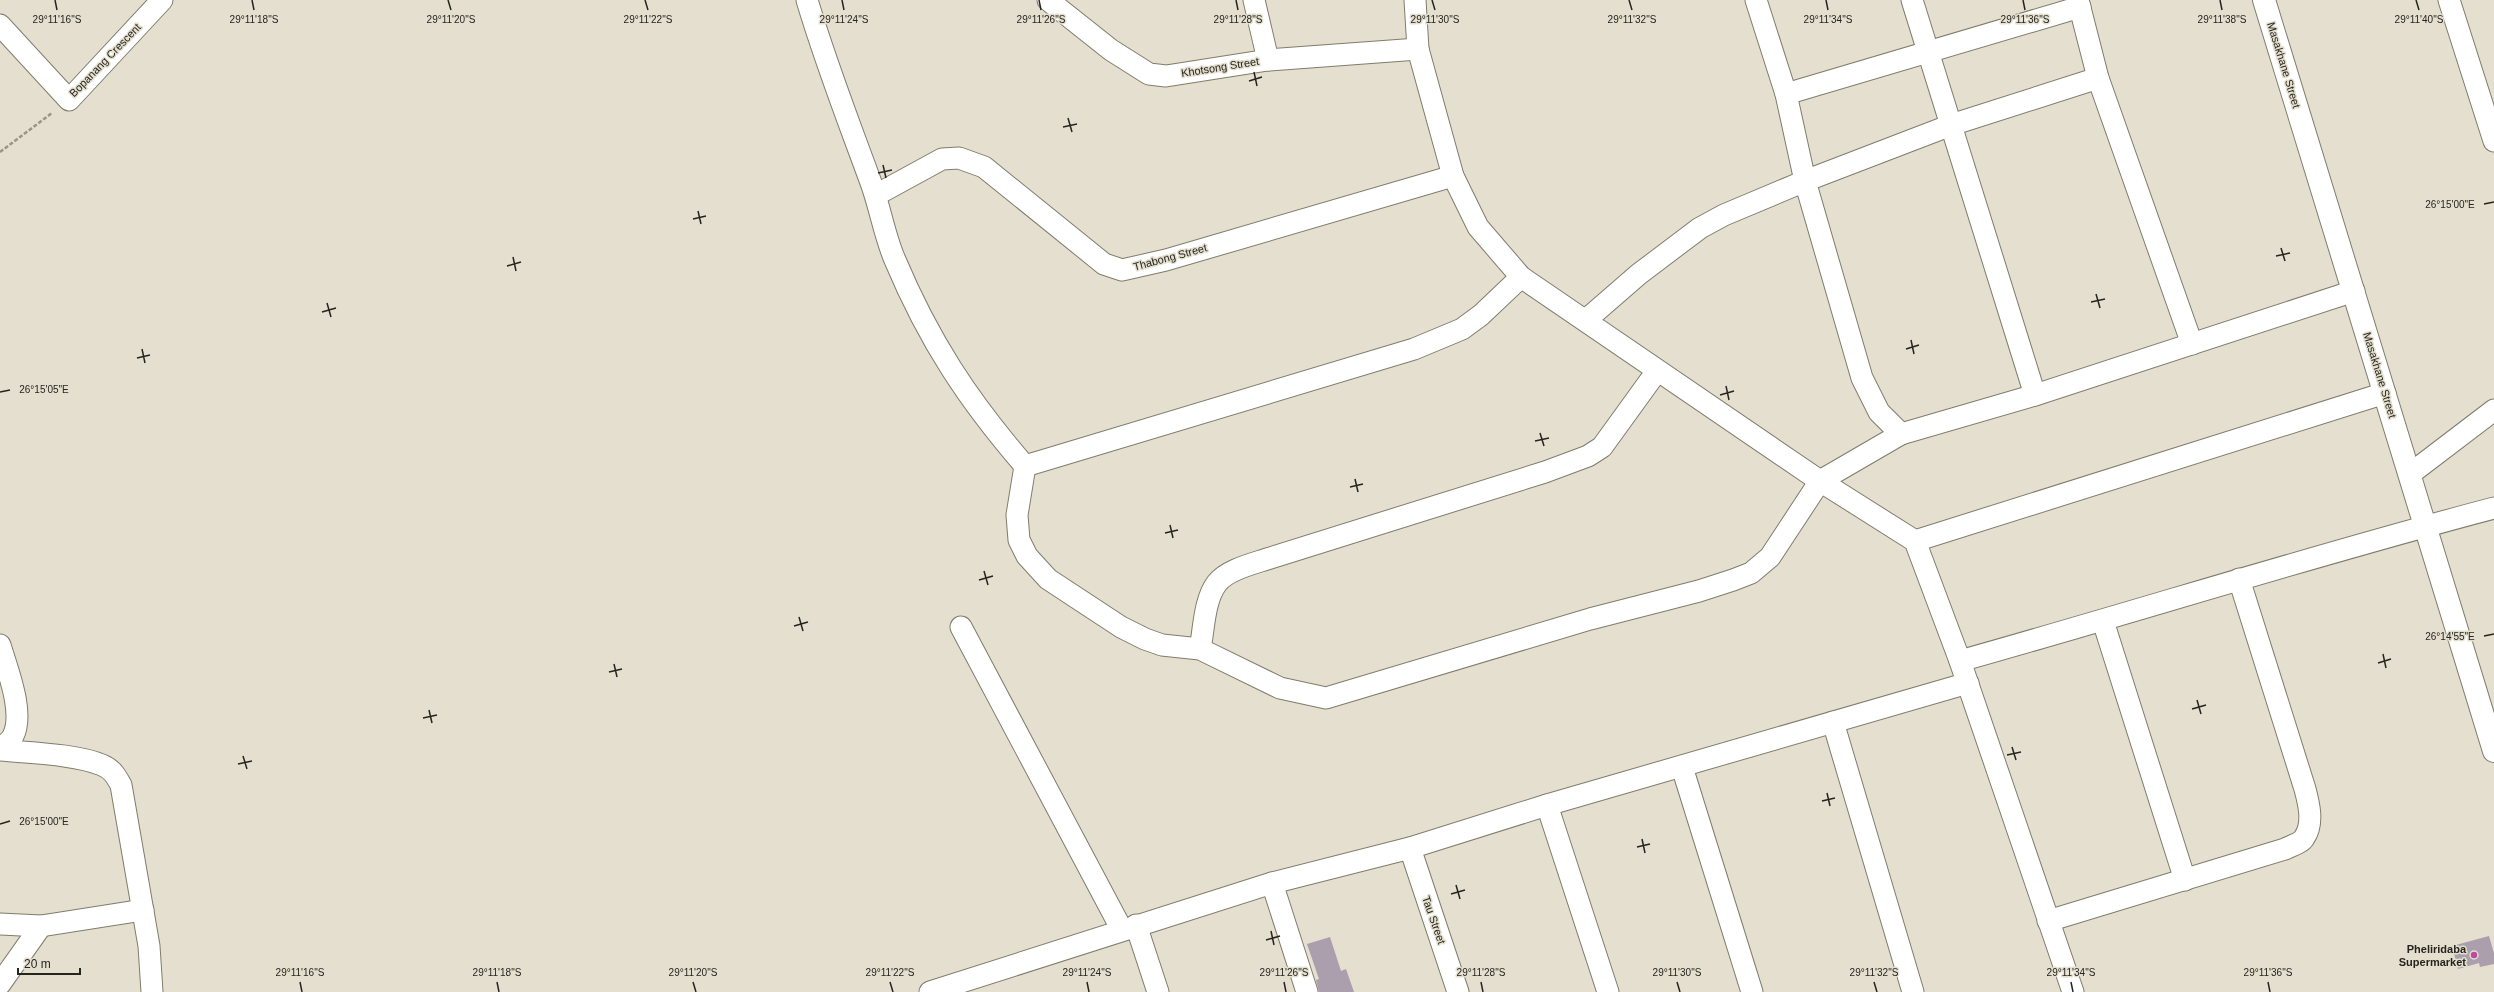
<svg xmlns="http://www.w3.org/2000/svg" width="2494" height="992" viewBox="0 0 2494 992" font-family="Helvetica,sans-serif">
<rect width="100%" height="100%" fill="#e4dfce"/>
<g fill="#ab9fad">
<path d="M2489,936L2494,953V964L2480,967L2479,963L2458,969L2452,946Z"/>
<path d="M1330,937L1341,971L1346,969L1354,992H1319L1316,980L1319,979L1307,944Z"/>
</g>
<g fill="none" stroke-linecap="round" stroke-linejoin="round">
<defs>
<g id="minor">
<path d="M807,0C825,61 848,120 870,180C880,206 884,235 895,260C929,341 968,400 1025,466"/>
<path d="M1048,0L1111,50L1149,74L1166,76L1268,60L1418,49"/>
<path d="M1254,0L1268,60"/>
<path d="M1415,0L1418,49L1453,176L1478,227L1521,277L1820,481L1915,541L1960,661L2073,992"/>
<path d="M1756,0L1786,94L1805,181L1862,378L1879,412L1901,434"/>
<path d="M1912,0L2035,395"/>
<path d="M2078,0L2098,78L2192,344"/>
<path d="M2449,0L2494,141"/>
<path d="M0,25L69,100L162,0"/>
<path d="M1786,94L2080,7"/>
<path d="M876,195L942,159L959,158L984,167L1104,264L1122,270L1166,260L1453,176"/>
<path d="M1586,320L1639,274L1700,228L1724,215L1805,181L1951,125L2098,78"/>
<path d="M1025,466L1017,515L1019,540L1027,556L1048,579L1121,627L1145,639L1162,645L1200,649L1280,688L1326,698L1590,619L1699,591L1733,580L1751,573L1770,557L1820,481L1901,434L2035,395L2354,291"/>
<path d="M1025,466L1414,349L1462,329L1481,315L1521,277"/>
<path d="M2410,474L2494,410"/>
<path d="M1915,541L2385,393"/>
<path d="M2103,621L2185,880"/>
<path d="M961,627L1122,930"/>
<path d="M0,645C7,669 25,713 13,736C11,741 4,745 0,749"/>
<path d="M1200,649C1204,629 1204,600 1217,583C1227,570 1252,564 1267,559L1545,472L1588,456L1602,447L1657,371"/>
<path d="M1960,661C2138,611 2315,555 2494,508"/>
<path d="M1833,722L1913,992"/>
<path d="M0,750C29,753 76,754 102,765C112,769 116,776 121,785L149,946L152,992"/>
<path d="M1682,767L1752,992"/>
<path d="M1547,805L1608,992"/>
<path d="M1410,848L1458,992"/>
<path d="M1272,883L1307,992"/>
<path d="M2048,921L2285,849C2291,846 2301,843 2304,838C2314,824 2309,804 2305,789L2239,579"/>
<path d="M0,924L41,926L143,910"/>
<path d="M1136,925L1158,992"/>
<path d="M0,984L41,926"/>
<path d="M930,992L1272,883L1410,848L1547,805L1968,683"/>
</g>
<path id="tertiary" d="M2264,0L2494,751"/>
</defs>
<use href="#minor" stroke="#807c6c" stroke-width="23"/>
<use href="#tertiary" stroke="#807c6c" stroke-width="24"/>
<path stroke="#999588" stroke-width="2.5" stroke-dasharray="4 2" stroke-linecap="butt" d="M0,152L52,113"/>
<use href="#minor" stroke="#fff" stroke-width="21"/>
<use href="#tertiary" stroke="#fff" stroke-width="22"/>
</g>
<path fill="none" stroke="#26241e" stroke-width="1.5" d="M55,0L57,10M252,0L254,10M448,0L451,10M645,0L648,10M842,0L844,10M1039,0L1041,10M1236,0L1238,10M1432,0L1435,10M1629,0L1632,10M1826,0L1828,10M2023,0L2025,10M2220,0L2222,10M2416,0L2419,10M1254,72L1257,86M1249,81L1262,77M1068,118L1072,132M1063,127L1077,124M883,165L886,178M878,173L892,170M2484,204L2494,202M698,211L701,224M693,219L706,216M2281,248L2285,261M2276,256L2290,253M513,257L516,271M507,266L521,262M2096,294L2100,308M2091,302L2105,299M327,303L331,317M322,312L336,308M1911,340L1914,354M142,349L145,363M1906,349L1919,345M137,358L150,355M1726,386L1729,400M0,392L10,390M1720,395L1734,391M1540,433L1544,446M1535,441L1549,438M1355,479L1358,492M1350,487L1363,484M1170,525L1173,538M1165,533L1178,530M984,571L988,585M979,580L993,576M799,617L803,631M794,626L808,622M2484,636L2494,634M2383,654L2386,668M2378,663L2391,659M614,664L617,677M609,672L622,669M2197,700L2201,714M2192,709L2206,705M429,710L432,723M423,718L437,715M2012,747L2016,760M2007,755L2021,752M243,756L247,769M238,764L252,761M1827,793L1830,806M1822,801L1835,798M0,824L10,821M1642,839L1645,853M1637,847L1650,844M1456,885L1460,899M1451,894L1465,890M1271,931L1274,945M1266,940L1280,936M300,982L302,992M497,982L499,992M693,982L696,992M890,982L893,992M1087,982L1089,992M1284,982L1286,992M1481,982L1483,992M1677,982L1680,992M1874,982L1877,992M2071,982L2073,992M2268,982L2270,992"/>
<circle fill="#be4aa3" stroke="#e4dfce" stroke-width="1.5" cx="2474" cy="955" r="4"/>
<g text-anchor="middle" dominant-baseline="central" stroke-width="3" stroke-linejoin="round" paint-order="stroke">
<g font-size="11" fill="#26241e" stroke="#e4dfce">
<text transform="translate(105 60) rotate(-46)">Bopanang Crescent</text>
<text transform="translate(2284 65) rotate(73)">Masakhane Street</text>
<text transform="translate(1220 67) rotate(-9)">Khotsong Street</text>
<text transform="translate(1170 257) rotate(-15)">Thabong Street</text>
<text transform="translate(2380 375) rotate(73)">Masakhane Street</text>
<text transform="translate(1434 920) rotate(71)">Tau Street</text>
</g>
<g font-size="11" font-weight="bold" fill="#26241e" stroke="#e4dfce" text-anchor="end">
<text x="2466" y="949">Pheliridaba<tspan x="2466" dy="13">Supermarket</tspan></text>
</g>
</g>
<g font-size="10" text-anchor="middle" fill="#26241e" stroke="#e4dfce" stroke-width="3" stroke-linejoin="round" paint-order="stroke">
<text x="2419" y="23">29°11'40"S</text>
<text x="57" y="23">29°11'16"S</text>
<text x="254" y="23">29°11'18"S</text>
<text x="451" y="23">29°11'20"S</text>
<text x="648" y="23">29°11'22"S</text>
<text x="844" y="23">29°11'24"S</text>
<text x="1041" y="23">29°11'26"S</text>
<text x="1238" y="23">29°11'28"S</text>
<text x="1435" y="23">29°11'30"S</text>
<text x="1632" y="23">29°11'32"S</text>
<text x="1828" y="23">29°11'34"S</text>
<text x="2025" y="23">29°11'36"S</text>
<text x="2222" y="23">29°11'38"S</text>
<text x="2450" y="208">26°15'00"E</text>
<text x="44" y="393">26°15'05"E</text>
<text x="2450" y="640">26°14'55"E</text>
<text x="44" y="825">26°15'00"E</text>
<text x="300" y="976">29°11'16"S</text>
<text x="497" y="976">29°11'18"S</text>
<text x="693" y="976">29°11'20"S</text>
<text x="890" y="976">29°11'22"S</text>
<text x="1087" y="976">29°11'24"S</text>
<text x="1284" y="976">29°11'26"S</text>
<text x="1481" y="976">29°11'28"S</text>
<text x="1677" y="976">29°11'30"S</text>
<text x="1874" y="976">29°11'32"S</text>
<text x="2071" y="976">29°11'34"S</text>
<text x="2268" y="976">29°11'36"S</text>
</g>
<path d="M18 968v6h62v-6" fill="none" stroke="#26241e" stroke-width="2"/>
<text x="24" y="968" font-size="12" fill="#26241e" stroke="#e4dfce" stroke-width="3" paint-order="stroke">20 m</text>
</svg>
